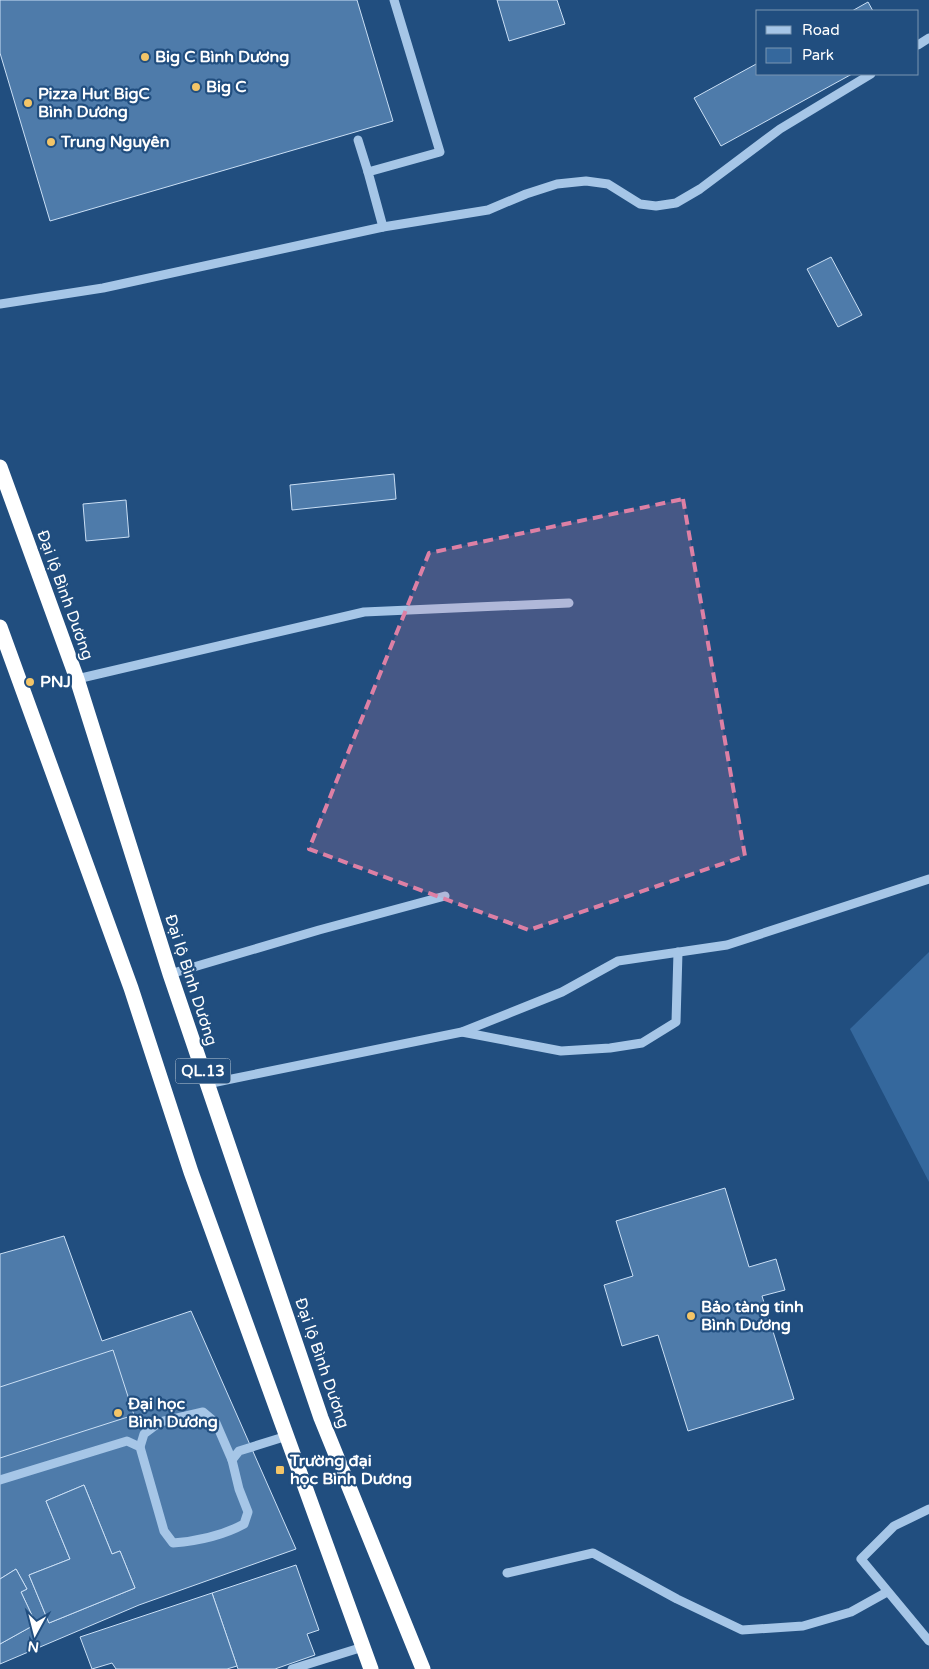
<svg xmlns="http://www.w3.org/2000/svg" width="929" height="1669" viewBox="0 0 929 1669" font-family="'Varela Round',sans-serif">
<rect width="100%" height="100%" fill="#214e7f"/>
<path fill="#35689d" d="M929,952V1182L850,1029Z"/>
<g fill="#4e7baa" stroke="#cadff5" fill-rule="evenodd">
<path d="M0,0H357L393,121L50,221L0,53Z"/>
<path d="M497,0H557L565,24L509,41Z"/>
<path d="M868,2L873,11H852Z"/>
<path d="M758,63V74H852L721,146L694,98Z"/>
<path d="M831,257L862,315L838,327L807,269Z"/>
<path d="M394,474L396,499L292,510L290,485Z"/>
<path d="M126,500L129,537L86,541L83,504Z"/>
<path d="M725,1188L749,1267L776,1259L785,1290L762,1296L794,1399L688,1431L658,1335L622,1346L604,1285L633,1276L616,1221Z"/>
<path d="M64,1236L102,1341L191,1311L296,1549L139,1605L0,1664V1644L36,1624L21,1592L27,1589L16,1569L0,1579V1254ZM84,1485L112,1554L120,1551L135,1588L49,1623L29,1575L70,1559L46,1501Z"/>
<path d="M113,1350L134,1415L0,1458V1387Z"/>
<path d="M84,1485L112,1554L120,1551L135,1588L49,1623L29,1575L70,1559L46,1501Z"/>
<path d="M296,1565L319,1630L307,1634L315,1655L275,1669H238L212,1593Z"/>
<path d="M16,1569L27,1589L21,1592L36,1624L0,1644V1579Z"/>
<path d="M212,1593L237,1666L227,1669H116L112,1663L92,1669L80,1637Z"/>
</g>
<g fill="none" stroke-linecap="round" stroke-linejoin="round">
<g stroke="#a6c6e7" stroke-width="9">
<path d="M918,45L929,38"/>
<path d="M358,140L368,172"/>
<path d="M383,227L368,172L440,152L394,0"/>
<path d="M0,304L103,288L383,227L488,210L526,194L557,184L586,181L608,184L640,204L656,206L676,203L700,189L780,129L871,74"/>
<path d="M77,679L364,612L569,603"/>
<path d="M170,974L319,930L445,896"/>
<path d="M462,1032L561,1051L610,1048L642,1043L676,1022L678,952"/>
<path d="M207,1084L462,1032L562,992L618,961L727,945L929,879"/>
<path d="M140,1447L144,1434L160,1422L203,1412L216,1423L232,1460"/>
<path d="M0,1480L127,1441L140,1447L164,1531L173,1543C198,1541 222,1536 244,1524L248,1512L239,1489L232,1460L239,1451L287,1436"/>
<path d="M929,1509L894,1526L861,1559L929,1641"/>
<path d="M507,1573L593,1553L677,1599L742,1630L803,1626L851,1612L887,1592"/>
<path d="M292,1669L363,1647"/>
</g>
<g stroke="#fff" stroke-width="15">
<path d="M0,467L77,679L170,974L321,1418L423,1669"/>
<path d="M0,627L131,988L191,1172L371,1669"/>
</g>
</g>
<path fill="#dd80a5" fill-opacity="0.2" stroke="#dd80a5" stroke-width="4" stroke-dasharray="10 6" stroke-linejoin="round" d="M683,499L745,856L529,930L309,849L429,553Z"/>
<g fill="#f3c568" stroke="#214e7f" stroke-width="2">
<circle cx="145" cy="57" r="5"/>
<circle cx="196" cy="87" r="5"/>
<circle cx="28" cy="103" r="5"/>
<circle cx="51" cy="142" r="5"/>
<circle cx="30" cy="682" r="5"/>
<circle cx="691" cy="1316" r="5"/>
<circle cx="118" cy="1413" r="5"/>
<rect x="275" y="1465" width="10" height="10" rx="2.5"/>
</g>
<g text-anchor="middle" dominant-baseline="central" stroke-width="4.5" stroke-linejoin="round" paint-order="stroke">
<rect fill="#214e7f" stroke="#bccad9" stroke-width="1" x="175.5" y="1058.5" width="55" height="25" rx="4"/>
<g font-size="15" font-weight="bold" fill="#fff">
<text x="203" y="1071">QL.13</text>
</g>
<g font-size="16" font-weight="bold" fill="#fff" stroke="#214e7f" text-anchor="start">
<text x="155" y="57">Big C Bình Dương</text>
<text x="206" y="87">Big C</text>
<text x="38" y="94">Pizza Hut BigC<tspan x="38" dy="18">Bình Dương</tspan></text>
<text x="61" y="142">Trung Nguyên</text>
<text x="40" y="682">PNJ</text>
<text x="701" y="1307">Bảo tàng tỉnh<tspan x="701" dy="18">Bình Dương</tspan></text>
<text x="128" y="1404">Đại học<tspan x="128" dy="18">Bình Dương</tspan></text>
<text x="290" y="1461">Trường đại<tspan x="290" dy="18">học Bình Dương</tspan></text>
</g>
<g font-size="16" fill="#fff" stroke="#214e7f">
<text transform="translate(65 595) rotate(70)">Đại lộ Bình Dương</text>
<text transform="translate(191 980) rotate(72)">Đại lộ Bình Dương</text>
<text transform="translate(322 1363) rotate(71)">Đại lộ Bình Dương</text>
</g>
</g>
<rect x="756" y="10" width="162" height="65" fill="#214e7f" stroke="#7a95b2"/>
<rect x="766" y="26" width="25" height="8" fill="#a6c6e7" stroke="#7a95b2"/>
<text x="802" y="35" font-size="15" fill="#ffffff">Road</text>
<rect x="766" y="48" width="25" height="15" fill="#35689d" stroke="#7a95b2"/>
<text x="802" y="60" font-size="15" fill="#ffffff">Park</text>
<g transform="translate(35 1634) rotate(187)" stroke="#214e7f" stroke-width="4" paint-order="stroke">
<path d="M0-4L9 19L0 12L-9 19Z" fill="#ffffff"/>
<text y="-8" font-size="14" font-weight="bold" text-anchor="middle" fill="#ffffff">N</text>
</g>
</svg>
